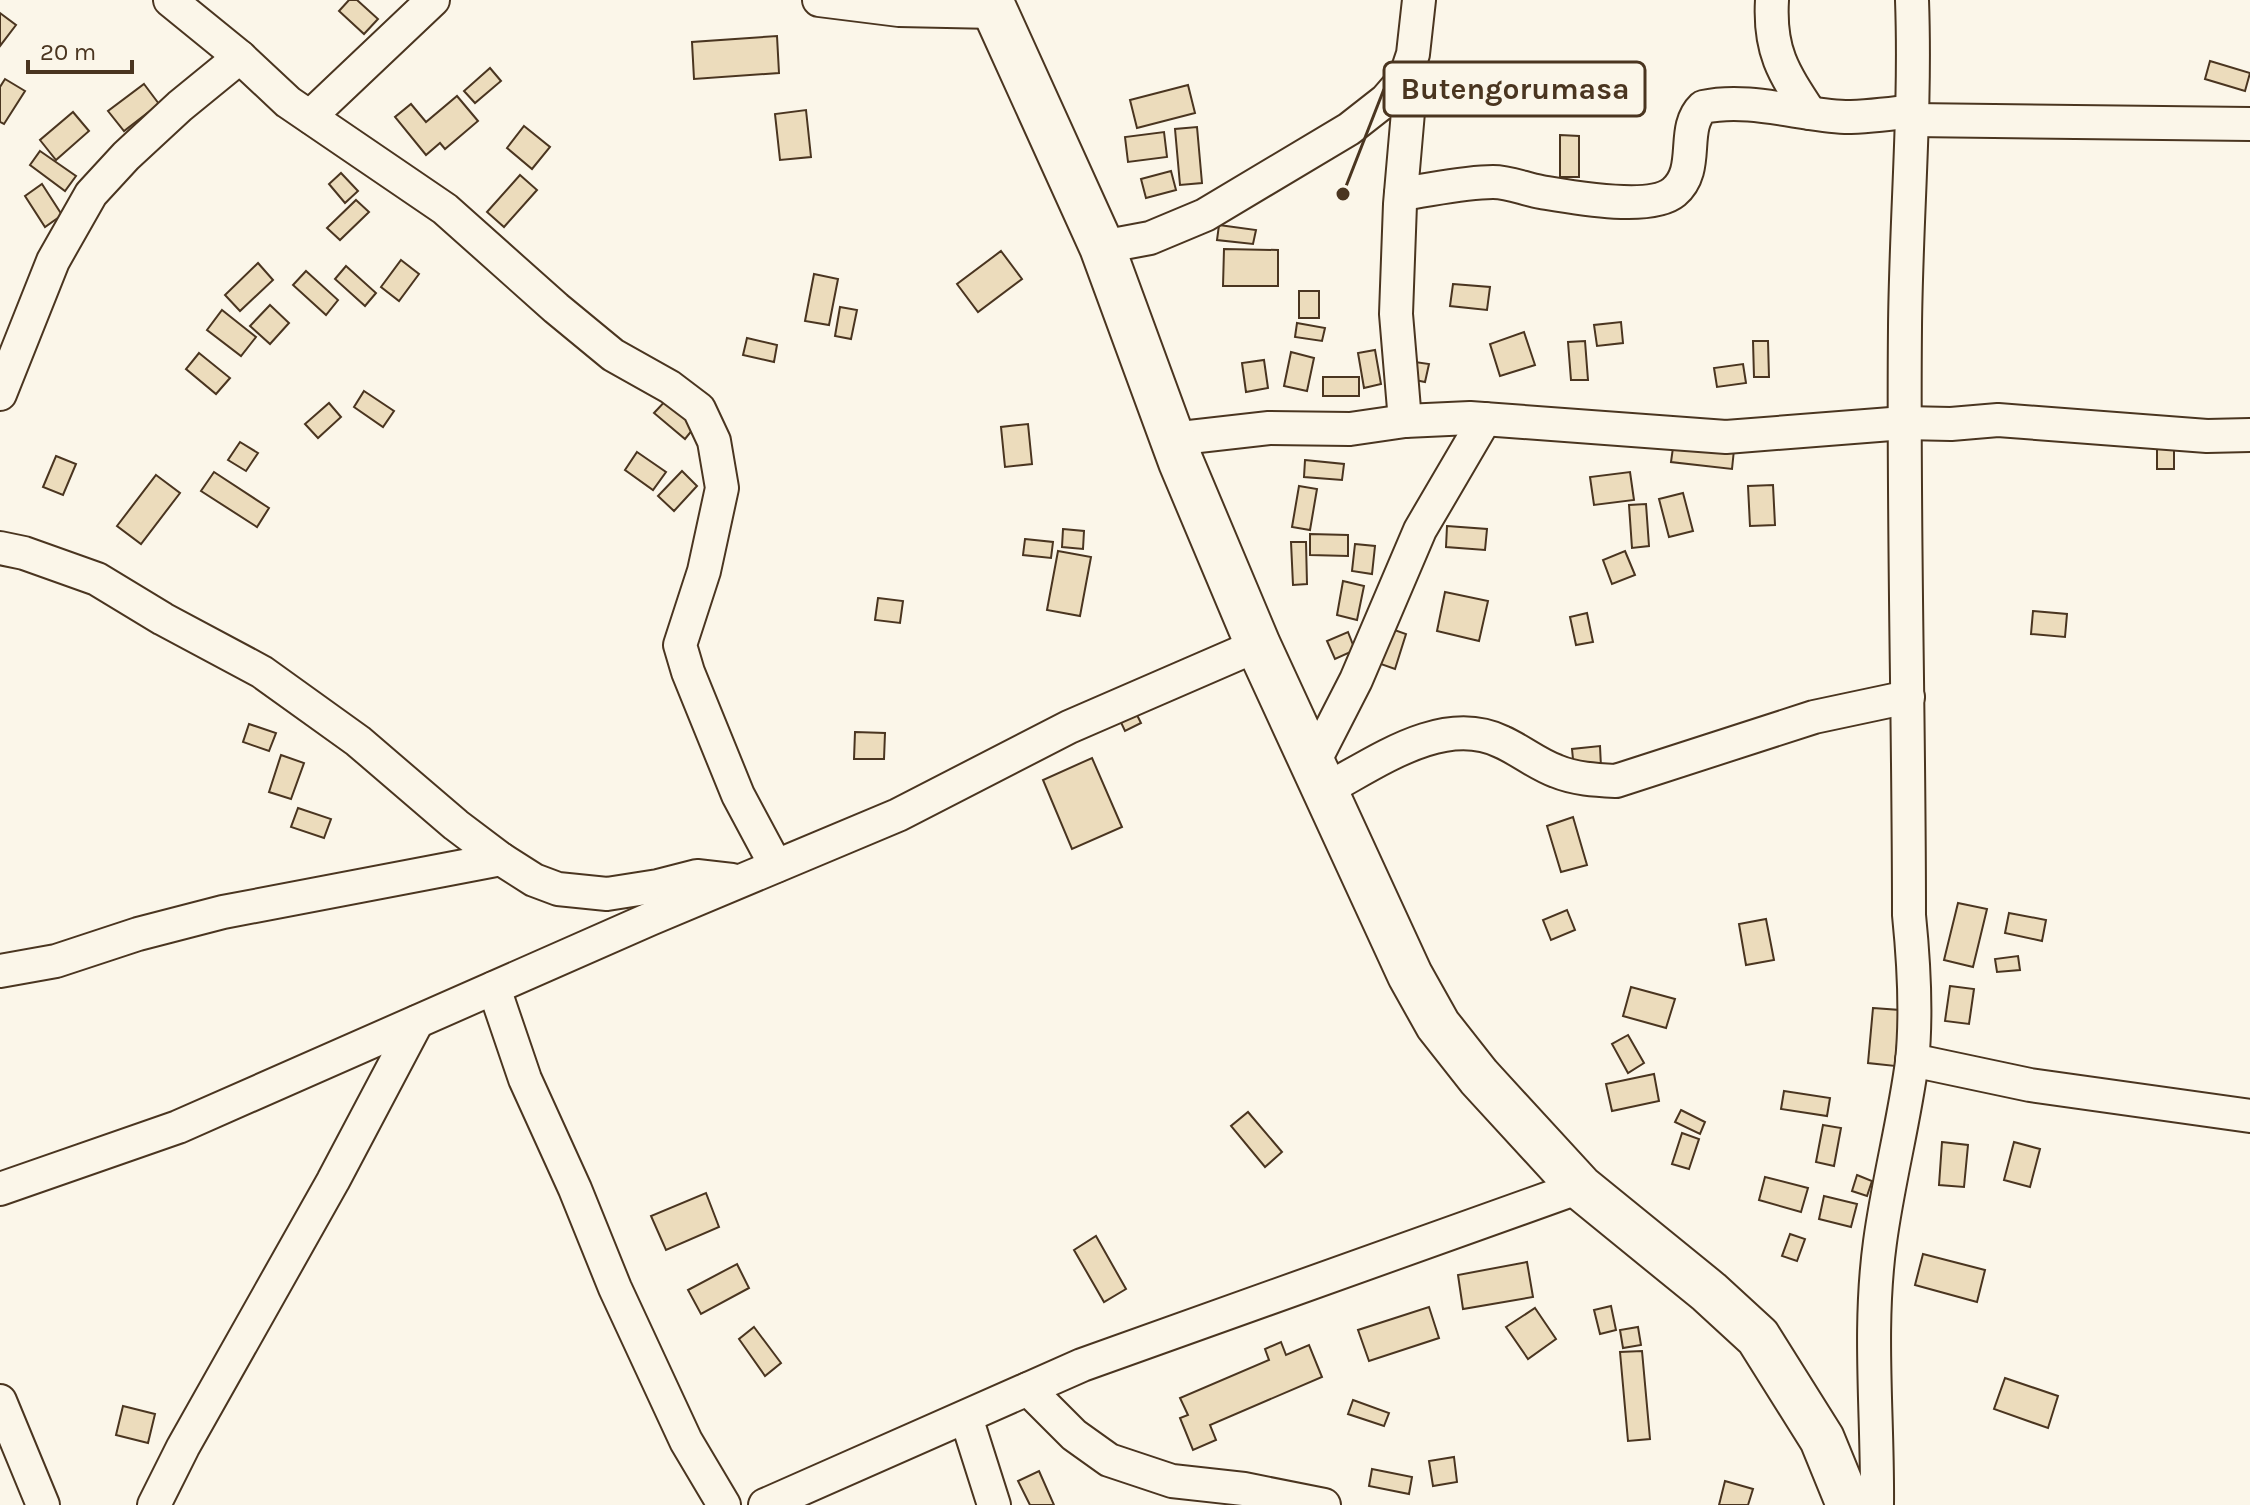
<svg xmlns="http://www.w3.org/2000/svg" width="2250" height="1505" viewBox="0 0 2250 1505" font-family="Karla,sans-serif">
<rect width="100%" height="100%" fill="#fbf6e9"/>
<g fill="#ecdcbc" stroke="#4a3520" stroke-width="2">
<path d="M349,0H357L378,19L364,34L339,11Z"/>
<path d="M0,13L16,25L0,46Z"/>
<path d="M777,36L779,73L694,79L692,42Z"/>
<path d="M2210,61L2250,73L2245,91L2205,79Z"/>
<path d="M490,68L501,81L475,103L464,91Z"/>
<path d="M5,79L25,91L4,124L0,122V87Z"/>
<path d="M144,84L159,104L124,131L108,111Z"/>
<path d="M1188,85L1195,113L1137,128L1130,100Z"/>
<path d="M457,96L478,121L445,149L440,143L426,155L395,117L411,104L426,122Z"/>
<path d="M806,110L811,157L780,160L775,114Z"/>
<path d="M73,112L89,131L56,160L40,140Z"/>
<path d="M524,126L550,147L532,169L507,148Z"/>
<path d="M1197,127L1202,183L1180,185L1175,129Z"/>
<path d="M1164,132L1167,157L1128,162L1125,137Z"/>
<path d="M1560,135L1579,136V177H1560Z"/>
<path d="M40,151L76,176L65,191L30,165Z"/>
<path d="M1171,171L1176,190L1146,198L1141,179Z"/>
<path d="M341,173L358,191L345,203L329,184Z"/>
<path d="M520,175L537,190L504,227L487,212Z"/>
<path d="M42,184L62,215L45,227L25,196Z"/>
<path d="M356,200L369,212L340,240L327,228Z"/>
<path d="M1219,225L1256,230L1253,244L1217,240Z"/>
<path d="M1224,249L1278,250V286H1223Z"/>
<path d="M1001,251L1022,279L978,312L957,284Z"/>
<path d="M401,260L419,274L399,301L381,287Z"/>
<path d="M258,263L273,280L240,311L225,295Z"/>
<path d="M346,266L376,293L365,306L335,279Z"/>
<path d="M306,271L338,300L326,315L293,285Z"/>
<path d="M814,274L838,279L829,325L805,321Z"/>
<path d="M1453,284L1490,287L1487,310L1450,306Z"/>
<rect x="1299" y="291" width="20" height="27"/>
<path d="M270,305L289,323L270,344L250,326Z"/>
<path d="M840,307L857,310L851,339L835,336Z"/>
<path d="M222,310L256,337L241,356L207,330Z"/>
<path d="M1621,322L1623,343L1597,346L1594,325Z"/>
<path d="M1297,323L1325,328L1322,341L1295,337Z"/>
<path d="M1524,332L1535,365L1500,376L1490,344Z"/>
<path d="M747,338L777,345L774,362L743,355Z"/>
<path d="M1585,341L1588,380H1571L1568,342Z"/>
<path d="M1753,341H1768L1769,377H1754Z"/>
<path d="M1375,350L1381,384L1364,388L1358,353Z"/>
<path d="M1291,352L1314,358L1307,391L1284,386Z"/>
<path d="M199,353L230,378L216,394L186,369Z"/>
<path d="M1264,360L1268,388L1246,392L1242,363Z"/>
<path d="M1408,361L1429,364L1425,382L1405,378Z"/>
<path d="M1743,364L1746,383L1717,387L1714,368Z"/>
<rect x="1323" y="377" width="36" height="19"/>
<path d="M364,391L394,411L383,427L354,407Z"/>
<path d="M668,398L698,423L685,439L654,413Z"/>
<path d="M329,403L341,417L318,438L305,424Z"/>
<path d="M1028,424L1032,464L1005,467L1001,427Z"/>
<path d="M1675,433L1735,440L1732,469L1671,462Z"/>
<path d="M240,442L258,453L246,471L228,460Z"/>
<path d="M2174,443V469H2157V444Z"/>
<path d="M637,452L666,472L653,490L625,470Z"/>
<path d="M56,456L76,464L63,495L43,487Z"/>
<path d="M1305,460L1344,464L1342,480L1304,477Z"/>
<path d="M682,471L697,486L674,511L658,496Z"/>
<path d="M214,472L269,508L257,527L201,491Z"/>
<path d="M1630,472L1634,500L1594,505L1590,477Z"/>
<path d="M156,475L180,493L141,544L117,526Z"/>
<path d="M1773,485L1775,525L1750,526L1748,486Z"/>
<path d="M1299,486L1317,489L1310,530L1292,527Z"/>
<path d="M1683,493L1693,531L1669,537L1659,499Z"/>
<path d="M1646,504L1649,546L1632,548L1629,505Z"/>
<path d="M1447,526L1487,529L1485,550L1446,547Z"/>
<path d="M1063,529L1084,531L1083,549L1062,547Z"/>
<path d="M1310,534L1348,535V556L1310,555Z"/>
<path d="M1025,539L1053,542L1051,558L1023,555Z"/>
<path d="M1291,542H1306L1307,584L1293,585Z"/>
<path d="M1355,544L1375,546L1372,574L1352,571Z"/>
<path d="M1058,551L1091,557L1080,616L1047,610Z"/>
<path d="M1625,551L1635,575L1612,584L1603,560Z"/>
<path d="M1343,581L1364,586L1357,620L1337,615Z"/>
<path d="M1445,592L1488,601L1479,641L1437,631Z"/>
<path d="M878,598L903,601L900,623L875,620Z"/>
<path d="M2033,611L2067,614L2065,637L2031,634Z"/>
<path d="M1587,613L1593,642L1576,645L1570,617Z"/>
<path d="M1386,627L1406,634L1395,669L1375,662Z"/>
<path d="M1348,632L1355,650L1335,659L1327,641Z"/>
<path d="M1134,709L1141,723L1125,731L1118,716Z"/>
<path d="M249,724L276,733L269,751L243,742Z"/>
<path d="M855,732L885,733L884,759H854Z"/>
<path d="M1600,746L1601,767L1574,769L1572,749Z"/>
<path d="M281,755L304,763L291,799L269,792Z"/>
<path d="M1092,758L1122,827L1072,849L1043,780Z"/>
<path d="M298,808L331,819L324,838L291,827Z"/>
<path d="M1573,817L1587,865L1561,872L1547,826Z"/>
<path d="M1958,903L1987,909L1973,967L1944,960Z"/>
<path d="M1567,910L1575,930L1551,940L1543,920Z"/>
<path d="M2009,913L2046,920L2042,941L2005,933Z"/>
<path d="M1766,919L1774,960L1746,965L1739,924Z"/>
<path d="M2018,956L2020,970L1997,972L1995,959Z"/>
<path d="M1950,986L1974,989L1969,1024L1945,1021Z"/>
<path d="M1631,987L1675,999L1666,1028L1623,1016Z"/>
<path d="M1873,1008L1900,1010L1895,1066L1868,1063Z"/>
<path d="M1628,1035L1644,1063L1628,1073L1612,1044Z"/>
<path d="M1654,1074L1659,1101L1612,1111L1606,1084Z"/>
<path d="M1784,1091L1830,1098L1827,1116L1781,1109Z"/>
<path d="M1681,1110L1705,1122L1700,1134L1675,1122Z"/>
<path d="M1248,1112L1282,1152L1265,1167L1231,1126Z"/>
<path d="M1823,1125L1841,1128L1834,1166L1816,1162Z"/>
<path d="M1682,1133L1699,1139L1689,1169L1672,1164Z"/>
<path d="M1942,1142L1968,1145L1964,1187L1939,1185Z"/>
<path d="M2014,1142L2040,1149L2030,1187L2004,1180Z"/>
<path d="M1857,1175L1872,1181L1867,1196L1852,1191Z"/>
<path d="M1765,1177L1808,1188L1801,1212L1759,1200Z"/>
<path d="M706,1193L719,1227L666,1250L651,1216Z"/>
<path d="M1824,1196L1857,1204L1851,1227L1819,1219Z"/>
<path d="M1790,1234L1805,1239L1797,1261L1782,1256Z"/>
<path d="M1096,1236L1126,1289L1104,1302L1074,1250Z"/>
<path d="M1923,1254L1985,1270L1977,1302L1915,1285Z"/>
<path d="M1527,1262L1533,1297L1463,1309L1458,1275Z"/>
<path d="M737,1264L749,1288L701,1314L688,1290Z"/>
<path d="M1611,1306L1616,1330L1600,1334L1594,1310Z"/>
<path d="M1429,1307L1439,1338L1369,1361L1358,1330Z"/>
<path d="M1535,1308L1556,1339L1528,1359L1506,1327Z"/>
<path d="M754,1327L781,1363L765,1376L739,1339Z"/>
<path d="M1638,1327L1641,1345L1623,1348L1620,1330Z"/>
<path d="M1281,1342L1286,1355L1309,1345L1322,1377L1210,1425L1216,1440L1193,1450L1180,1418L1188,1415L1180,1398L1269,1360L1265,1349Z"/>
<path d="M1642,1351L1650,1439L1628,1441L1620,1352Z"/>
<path d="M2005,1378L2058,1396L2048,1428L1994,1409Z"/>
<path d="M1353,1400L1389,1413L1384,1426L1348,1414Z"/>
<path d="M123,1406L155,1414L148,1443L116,1435Z"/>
<path d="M1454,1457L1457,1482L1433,1486L1429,1461Z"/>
<path d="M1372,1469L1412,1477L1409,1494L1369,1486Z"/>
<path d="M1039,1471L1054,1505H1030L1018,1481Z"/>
<path d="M1725,1481L1753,1489L1748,1505H1719Z"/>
</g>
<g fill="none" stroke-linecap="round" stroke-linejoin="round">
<defs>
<g id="street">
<path d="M170,0L240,57L288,102L445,209L556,308L613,355L670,387L699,409L714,441L722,488L704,571L680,645L688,672L738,795L776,866"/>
<path d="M819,0L899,10L995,12"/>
<path d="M1772,0C1769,51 1783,72 1810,113"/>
<path d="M312,118L320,107L433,0"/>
<path d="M1913,120L2250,124"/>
<path d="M1401,194C1431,190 1463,182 1493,182C1510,182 1524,189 1541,192C1571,197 1650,212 1674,192C1701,169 1680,129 1703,107C1750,97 1799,115 1845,117C1868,117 1890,114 1913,111"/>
<path d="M1102,247L1150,238L1205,215L1349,129L1386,100L1405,78L1413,54L1419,0"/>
<path d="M0,394L53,261L91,194L126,156L180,106L240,57"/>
<path d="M1405,421L1396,314L1400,204L1412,66"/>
<path d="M1172,439L1269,428L1350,429L1405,421L1470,418L1726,437L1904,423L1951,424L1998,420L2207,436L2250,435"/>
<path d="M0,548L24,553L97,579L163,619L262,672L358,741L456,825L501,859L534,880L558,889L607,894L658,886L697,876L732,880"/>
<path d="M1313,764L1356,680L1420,530L1485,419"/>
<path d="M1325,790C1376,763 1443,713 1502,742C1520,750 1537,764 1556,771C1575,779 1596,780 1616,781L1814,717L1908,697"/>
<path d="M0,971L56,961L138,934L223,912L501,859"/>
<path d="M494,988L525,1079L575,1189L615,1288L686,1441L724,1505"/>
<path d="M1912,1060L2030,1085L2250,1116"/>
<path d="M0,1189L178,1127L650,919L898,815L1069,727L1258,645"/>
<path d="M1028,1389L1074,1435L1109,1460L1172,1481L1244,1489L1324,1505"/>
<path d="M0,1401L43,1505"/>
<path d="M966,1417L994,1505"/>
<path d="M154,1505L183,1447L333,1181L417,1022"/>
<path d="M765,1505L1082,1365L1580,1187"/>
<path d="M1877,1505C1878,1418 1868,1329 1880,1242C1888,1182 1904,1122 1912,1062C1917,1013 1914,964 1909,915C1909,719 1903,523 1905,327C1906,218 1916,109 1912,0"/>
</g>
<path id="secondary" d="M990,0L1102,247L1181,462L1258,645L1410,975L1438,1025L1479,1077L1580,1187L1709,1292L1758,1337L1822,1439L1849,1505"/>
</defs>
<use href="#street" stroke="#4a3520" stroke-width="36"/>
<use href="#secondary" stroke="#4a3520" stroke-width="48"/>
<use href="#street" stroke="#fbf6e9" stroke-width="32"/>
<use href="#secondary" stroke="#fbf6e9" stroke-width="44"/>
</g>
<path fill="none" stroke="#4a3520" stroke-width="3" d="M1343 194L1384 89"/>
<circle fill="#4a3520" stroke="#fbf6e9" stroke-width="3" cx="1343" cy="194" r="8"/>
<rect fill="#fbf6e9" stroke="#4a3520" stroke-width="3" x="1384" y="62" width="261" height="54" rx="8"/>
<g font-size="30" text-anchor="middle" font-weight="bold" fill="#4a3520">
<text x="1515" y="99">Butengorumasa</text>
</g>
<path d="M28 60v12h104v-12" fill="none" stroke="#4a3520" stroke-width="4"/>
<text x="40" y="60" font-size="24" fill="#4a3520" stroke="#fbf6e9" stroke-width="6" paint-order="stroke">20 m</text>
</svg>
